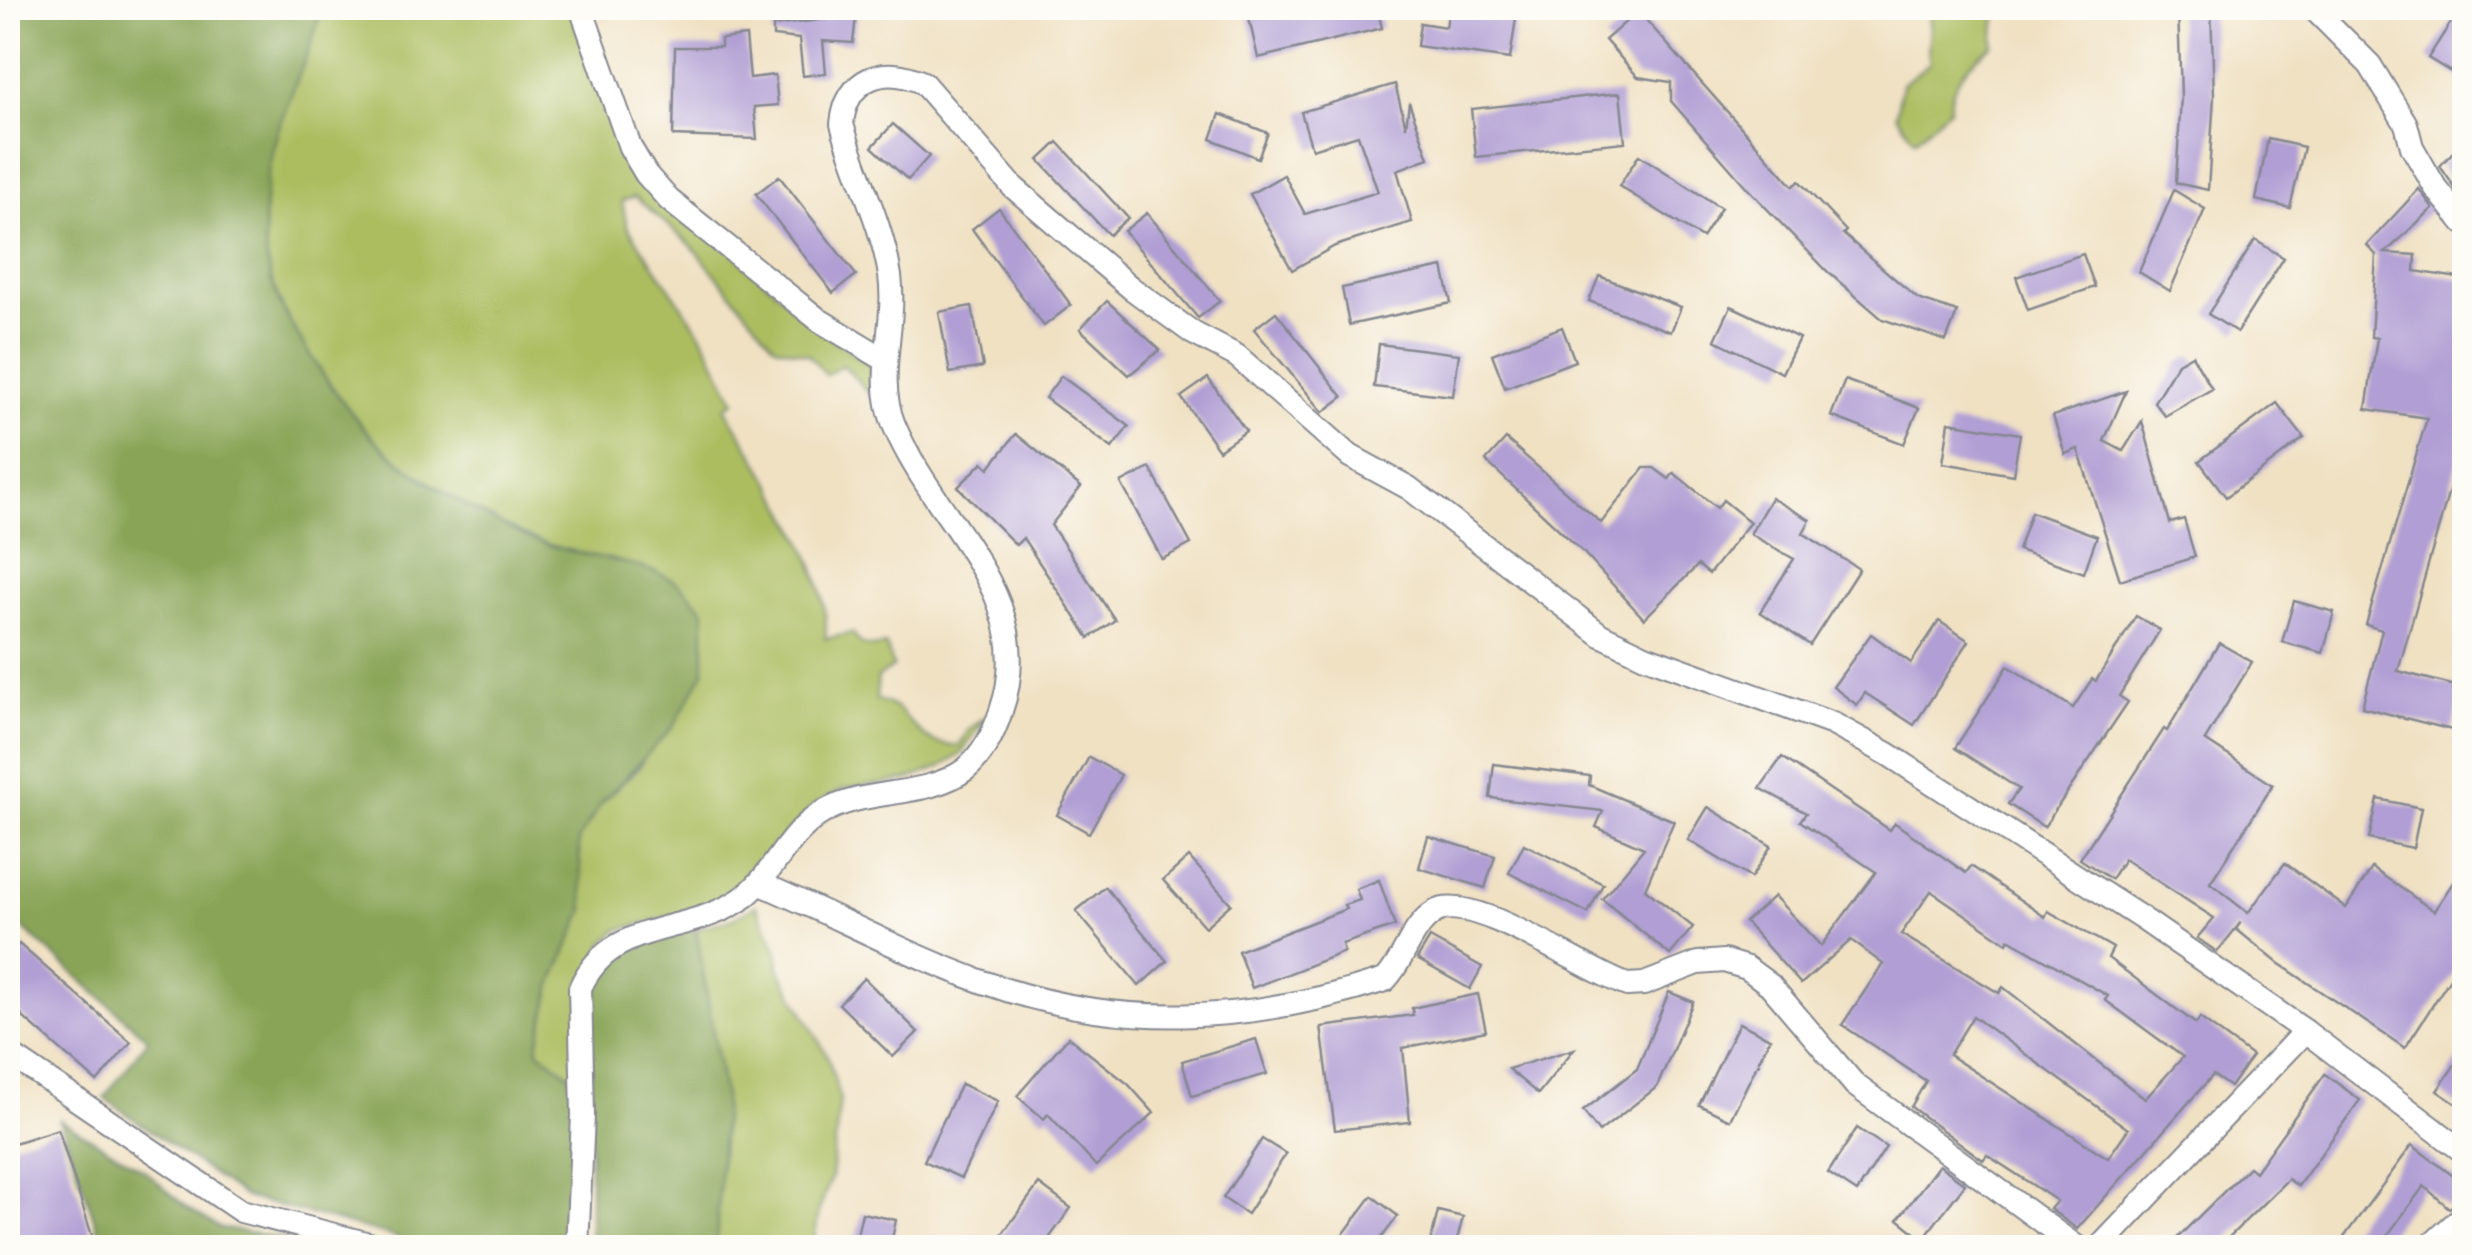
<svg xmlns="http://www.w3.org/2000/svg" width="2472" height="1255" viewBox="0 0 2472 1255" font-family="'Balsamiq Sans',sans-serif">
<rect width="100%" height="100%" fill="#fdfcf7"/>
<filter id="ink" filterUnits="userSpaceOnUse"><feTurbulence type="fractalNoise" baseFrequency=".01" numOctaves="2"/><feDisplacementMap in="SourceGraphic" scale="20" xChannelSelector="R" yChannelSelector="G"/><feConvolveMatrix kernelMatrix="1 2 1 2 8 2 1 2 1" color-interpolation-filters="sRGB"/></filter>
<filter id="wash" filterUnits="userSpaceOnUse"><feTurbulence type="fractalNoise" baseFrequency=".0048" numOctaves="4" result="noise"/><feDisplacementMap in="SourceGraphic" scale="40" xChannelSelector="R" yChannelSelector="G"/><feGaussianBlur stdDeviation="2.25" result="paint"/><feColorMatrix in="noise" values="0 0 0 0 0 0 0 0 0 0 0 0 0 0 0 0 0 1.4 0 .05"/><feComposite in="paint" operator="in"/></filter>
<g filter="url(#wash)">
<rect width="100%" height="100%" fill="#f0e1c3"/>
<g fill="#acbd60" stroke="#64765f" stroke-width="2.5">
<path d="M321,8H572L623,150L814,326L870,365L875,400L843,365L826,375L808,354L775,346L691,245L635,197L622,201L627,226L702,335L735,401L725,407C759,468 835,569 825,639L853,633C861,649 869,648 886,645L893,667L878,677L876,700C914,706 909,746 959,746L969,729L988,715L961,754L941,767L907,780L843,789L811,807L754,881L713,906L618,930L603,944L575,1079L537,1050L552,984L584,910L578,840L602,802L640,766L704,610C694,600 683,585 671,579C625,556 571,557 525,536C479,514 429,486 389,453C354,424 293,336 276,293C262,257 262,211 268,173C276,114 309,65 321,8Z"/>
<path d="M1927,8H1997L1993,45C1968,64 1953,76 1949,109L1915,140L1896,115L1902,84L1930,63C1924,42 1935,29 1927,8Z"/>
<path d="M756,905L778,952L779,969L828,1057L840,1099L831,1178L819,1210L813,1247H716L724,1098L696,929L731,919Z"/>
</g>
<g fill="#89a456" stroke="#526a5a" stroke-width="2.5">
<path d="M8,8H321C309,65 276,114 268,173C262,211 262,257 276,293C293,336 354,424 389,453C429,486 479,514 525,536C571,557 625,556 671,579C683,585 694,600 704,610V672L673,727L602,802L578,840L584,910L552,984L537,1050L575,1079L572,1247H403L396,1237L245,1197L104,1098L148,1039L8,915Z"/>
<path d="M696,929L724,1098L716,1247L590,1248V990C604,947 657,939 696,929Z"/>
<path d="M60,1120L144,1170L186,1207L220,1228L337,1247H104Z"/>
</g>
<g id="blocks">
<g fill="#b09ed4" fill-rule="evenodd">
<path d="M828,8H857L853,43L823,41L826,73L803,76L799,39L773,36V26L828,19Z"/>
<path d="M1275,8H1377L1382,28L1258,58L1248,14Z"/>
<path d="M2211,8L2214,96L2208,190L2176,183L2181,96L2178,9Z"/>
<path d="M2460,8H2464V80L2428,58Z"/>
<path d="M1449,9L1516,18L1510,59L1417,46L1420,23L1446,27Z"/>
<path d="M1638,11L1793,186L1799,181L1846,231L1843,234L1918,299L1957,312L1946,341L1882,319L1828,272L1748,189L1671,101V82L1638,77L1605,40Z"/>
<path d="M746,36L750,78L775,75L778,105L754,107L757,139L673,136L675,47H721V39Z"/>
<path d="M1395,84L1406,127L1409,102L1429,158L1397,170L1412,222L1335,246L1292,270L1250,194L1284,175L1305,214L1378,192L1358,135L1312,149L1301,112Z"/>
<path d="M1620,93L1625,142L1476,157L1471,109Z"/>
<path d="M1220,114L1268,133L1258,158L1211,139Z"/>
<path d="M893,124L929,156L908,180L872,147Z"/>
<path d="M2268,139L2304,147L2290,208L2256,200Z"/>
<path d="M2464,140V178L2455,188L2440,166Z"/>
<path d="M1058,142L1128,218L1109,235L1039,160Z"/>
<path d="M1639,155L1721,208L1702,238L1619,186Z"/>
<path d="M779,176L856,275L833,293L756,194Z"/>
<path d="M2419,189L2433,208L2385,253L2416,255L2415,271L2464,279V438L2398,671L2463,688L2452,730L2362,707L2382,630L2366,625L2427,418L2366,409L2377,338L2371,337L2376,255L2367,245Z"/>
<path d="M2174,190L2205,209L2170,291L2139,272Z"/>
<path d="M999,208L1071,305L1044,326L972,229Z"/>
<path d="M1147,213L1220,301L1198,318L1124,231Z"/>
<path d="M2255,240L2284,258L2237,332L2208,314Z"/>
<path d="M2083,254L2095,287L2028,310L2016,277Z"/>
<path d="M1443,267L1451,303L1349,325L1342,288Z"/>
<path d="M1599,276L1681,307L1671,332L1589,301Z"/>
<path d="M1107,301L1160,350L1129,375L1080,329Z"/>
<path d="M972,306L983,367L950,373L939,312Z"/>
<path d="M1731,306L1799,338L1782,373L1715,340Z"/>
<path d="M1276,312L1343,397L1323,412L1254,329Z"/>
<path d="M1562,327L1575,361L1505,388L1492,354Z"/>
<path d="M1379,344L1459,354L1453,396L1374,387Z"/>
<path d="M2192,355L2212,389L2165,416L2154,402L2178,363Z"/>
<path d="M1061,376L1129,426L1112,448L1045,398Z"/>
<path d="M1208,378L1246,431L1219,450L1181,397Z"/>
<path d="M1845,380L1919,408L1904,444L1831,416Z"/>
<path d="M2126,391L2104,441L2123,451L2142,421L2170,523L2184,519L2195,557L2120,580L2078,449L2065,454L2053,416Z"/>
<path d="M2277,403L2304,438L2226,497L2199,461Z"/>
<path d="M1949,422L2020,434L2013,475L1943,463Z"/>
<path d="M1016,434L1081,487L1051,525L1115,620L1089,638L1023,538L1016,545L958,487L983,462L989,468Z"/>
<path d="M1506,439L1601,523L1644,468H1654L1669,479L1674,473L1717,508L1723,500L1750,522L1709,574L1698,565L1644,619L1583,552L1486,461Z"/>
<path d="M1150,468L1191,544L1162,559L1121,483Z"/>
<path d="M1771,498L1810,520L1803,533L1859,569L1810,645L1760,612L1794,559L1750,534Z"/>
<path d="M2031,512L2097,536L2084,573L2018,550Z"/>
<path d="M2294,601L2334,612L2323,653L2282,642Z"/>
<path d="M2136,616L2160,630L2119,696L2128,702L2044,827L2008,804L2019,789L1955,748L2008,666L2073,708L2092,679L2096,681Z"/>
<path d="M1939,621L1969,641L1914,725L1865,693L1857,705L1833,687L1871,634L1911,663Z"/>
<path d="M2219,643L2252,662L2205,740L2273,785L2210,883L2248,913L2285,863L2346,908L2372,868L2434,911L2464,866V957L2405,1048L2278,963L2236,929L2241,922L2217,952L2197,938L2214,918L2124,859L2111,879L2080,859L2164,729L2167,731Z"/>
<path d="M1089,757L1121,775L1089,833L1057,815Z"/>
<path d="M1782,757L1890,830L1895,823L1966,873L1971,866L2045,917L2048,911L2113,948L2108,958L2196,1024L2200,1018L2252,1056L2230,1087L2213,1075L2077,1229L2050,1209L2057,1201L1987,1155L1983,1160L1911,1107L1926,1081L1842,1025L1883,964L1851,940L1801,984L1745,922L1774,896L1821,946L1876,872L1800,821L1806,813L1760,788ZM1931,891L2007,943L2009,939L2108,996L2105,1000L2183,1057L2145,1099L2003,987L1999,993L1901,934ZM1973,1016L2128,1129L2108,1158L1949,1055Z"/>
<path d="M1494,764L1590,776L1589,785L1674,821L1645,889L1693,927L1670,955L1602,899L1644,848L1596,827L1603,811L1490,798Z"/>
<path d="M2378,799L2421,808L2413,848L2369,839Z"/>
<path d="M1708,807L1771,846L1751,878L1688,840Z"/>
<path d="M1428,836L1495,856L1485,888L1419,868Z"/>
<path d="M1524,844L1603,884L1588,913L1509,873Z"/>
<path d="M1189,857L1231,904L1205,927L1163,880Z"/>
<path d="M1379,880L1395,926L1342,944L1344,952L1252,988L1238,951L1346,909L1344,905L1360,900L1356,889Z"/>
<path d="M1105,887L1167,961L1139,986L1076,911Z"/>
<path d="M1430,938L1482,967L1470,989L1417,959Z"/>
<path d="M19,944L131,1042L97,1082L8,1004V958Z"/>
<path d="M864,978L918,1032L893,1057L839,1004Z"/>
<path d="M1669,992L1693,1002L1657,1087L1599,1132L1583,1111L1637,1069Z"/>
<path d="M1478,994L1486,1031L1403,1048L1410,1122L1335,1130L1321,1027L1413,1015L1412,1008Z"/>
<path d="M1739,1023L1770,1038L1730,1120L1699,1105Z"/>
<path d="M1068,1037L1128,1084L1154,1113L1096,1166L1048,1114L1044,1119L1017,1096Z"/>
<path d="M1256,1039L1267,1074L1192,1096L1182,1061Z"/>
<path d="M1574,1049L1538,1094L1508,1069Z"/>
<path d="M2464,1051V1109L2437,1091Z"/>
<path d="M2325,1074L2360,1100L2298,1186L2288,1179L2218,1248H2167L2249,1167L2255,1172Z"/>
<path d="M961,1084L998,1101L961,1178L924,1161Z"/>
<path d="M1857,1128L1886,1147L1857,1192L1828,1173Z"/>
<path d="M58,1129L96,1248H8V1145Z"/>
<path d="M1262,1139L1286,1154L1247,1214L1223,1198Z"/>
<path d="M2412,1145L2464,1184V1198L2449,1208L2424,1186L2378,1248H2336Z"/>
<path d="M1939,1165L1965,1184L1923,1239L1898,1219Z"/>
<path d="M1039,1184L1071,1208L1042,1248H992Z"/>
<path d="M1372,1196L1398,1216L1374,1248H1333Z"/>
<path d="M1438,1211L1463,1217L1455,1248H1429Z"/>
<path d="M862,1213L896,1220L890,1248H854Z"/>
</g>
</g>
</g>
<g filter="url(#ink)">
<use href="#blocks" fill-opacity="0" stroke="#868890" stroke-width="2.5"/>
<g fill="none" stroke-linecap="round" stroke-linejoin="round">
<defs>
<g id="minor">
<path d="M581,8L630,147L646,174L669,200L819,320L884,359"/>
<path d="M2313,8L2370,65L2406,124L2412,147L2435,187L2464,223"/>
<path d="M761,884C835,915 907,955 983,982C1118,1031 1251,1023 1385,980C1405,960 1411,926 1435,912C1471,890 1587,972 1627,985L1644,984L1698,963L1724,961L1747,968L1770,985L1855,1085L2078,1248"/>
<path d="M8,1053L241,1211L385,1248"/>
<path d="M577,1248L583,1115L580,988C611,919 685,936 740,900C774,876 785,835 822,813C865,787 926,799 966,769C984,754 994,733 1001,711C1041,595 936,525 894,425C874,376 897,326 890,276C882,223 856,175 842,124C846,78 884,64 923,83L1013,187L1131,288L1193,333L1237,356L1350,456L1409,488L1601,635L1645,656L1833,724L1888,754L2143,919L2305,1031L2464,1152"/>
<path d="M2099,1248L2305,1031"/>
<path d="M2428,1248L2464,1215"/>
</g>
</defs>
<use href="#minor" stroke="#868890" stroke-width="26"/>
<use href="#minor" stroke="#fff" stroke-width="22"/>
</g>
</g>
<rect width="2472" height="1255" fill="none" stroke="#fdfcf7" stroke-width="40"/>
</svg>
